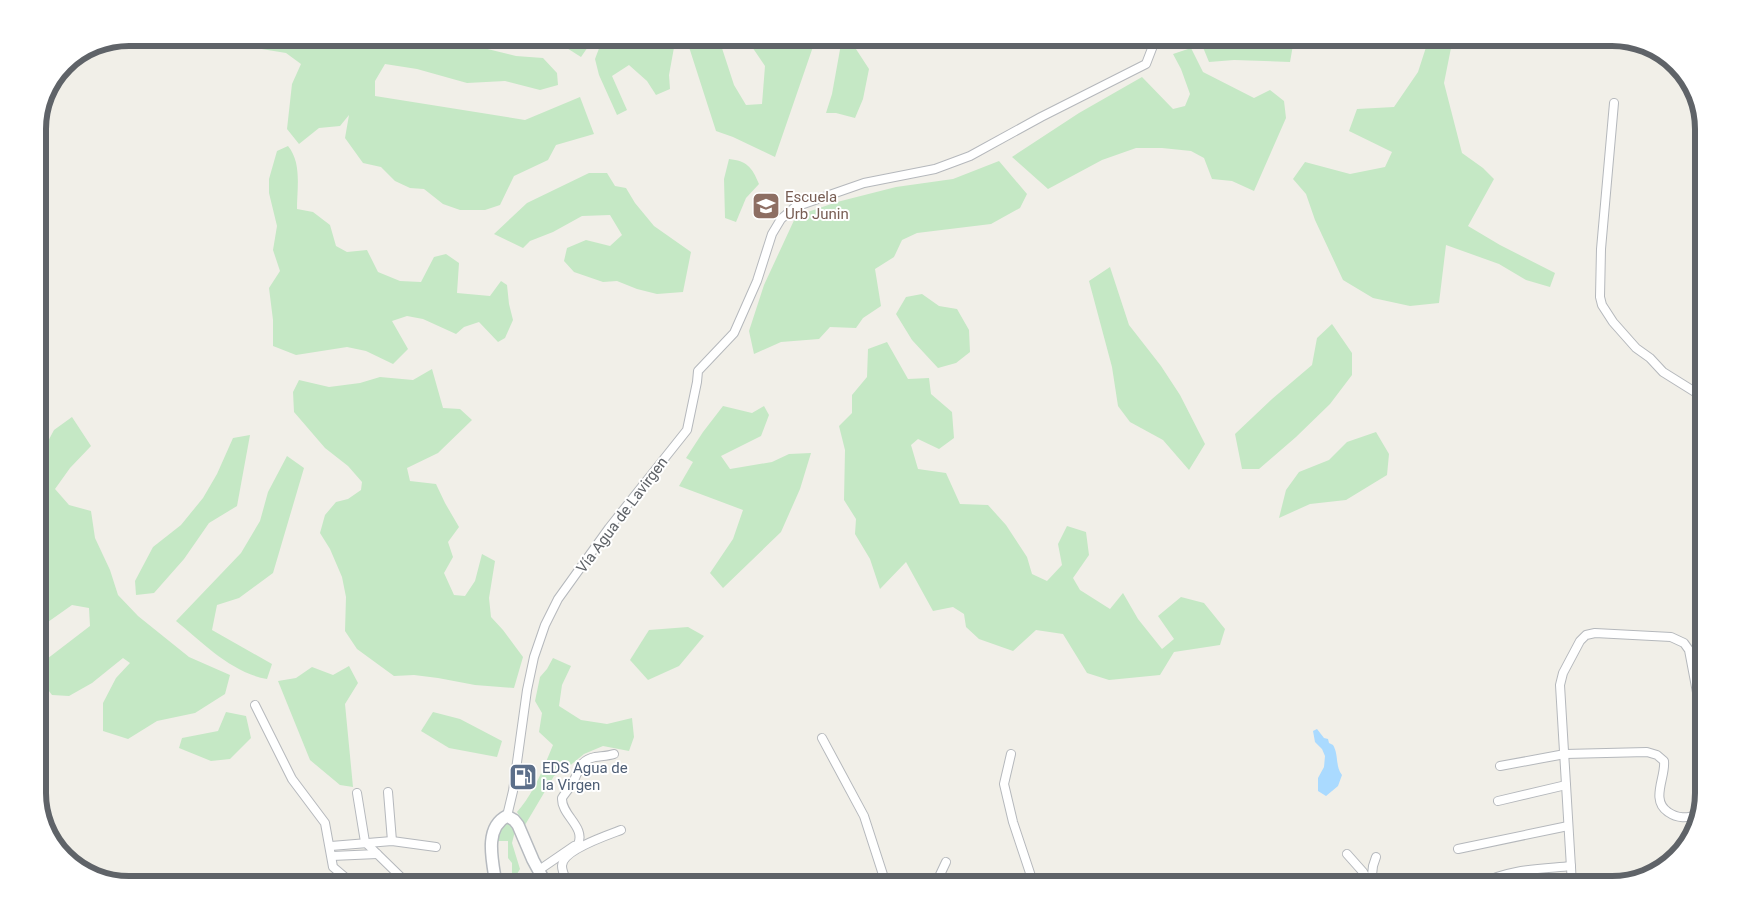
<svg xmlns="http://www.w3.org/2000/svg" width="1741" height="922" viewBox="0 0 1741 922" font-family="Roboto,sans-serif">
<rect width="100%" height="100%" fill="#f1efe8"/>
<g fill="#c5e8c5">
<path d="M246,38H406L431,42H459L516,56L543,58L557,73L558,85L540,90L505,81L467,83L417,69L385,64L375,81V96L525,120L580,97L594,134L556,145L548,160L514,176L500,205L485,210H460L443,204L424,189L410,188L395,181L381,167L363,163L345,138L349,115L340,126L319,128L299,144L287,129L292,84L301,64L286,53L250,47Z"/>
<path d="M551,38H594L581,57Z"/>
<path d="M603,38H677L675,42L669,75L670,89L656,95L647,81L629,65L612,76L627,110L617,115L599,75L595,59Z"/>
<path d="M704,38L719,39L734,85L746,105L762,104L765,66L746,38H816L775,157L733,137L716,131L689,47Z"/>
<path d="M1196,38H1283L1293,45L1290,62L1234,60L1209,62L1200,40Z"/>
<path d="M1429,38H1453L1444,83L1462,153L1483,168L1494,179L1468,226L1500,245L1555,273L1550,287L1526,280L1499,264L1446,245L1439,303L1410,306L1373,298L1343,280L1315,220L1306,194L1293,179L1305,162L1350,174L1385,167L1392,152L1349,131L1357,109L1394,107L1418,72Z"/>
<path d="M841,44L854,46L869,69L863,99L855,118L836,113H826L832,94Z"/>
<path d="M1191,48L1203,72L1254,98L1270,90L1284,101L1286,118L1254,191L1232,181L1212,179L1204,158L1191,151L1162,148H1136L1102,160L1048,189L1012,157L1079,113L1142,77L1173,109L1185,106L1190,94L1181,69L1173,54Z"/>
<path d="M288,146C302,163 297,188 297,209L313,212L330,225L336,246L347,252L367,250L378,272L400,281L421,282L434,257L446,254L459,263L457,293L490,296L501,281L507,285L509,304L513,320L505,338L498,342L479,322L464,327L456,334L423,319L407,316L392,321L408,349L393,364L366,351L347,347L296,355L273,346V320L269,288L280,271L273,250L277,226L269,193V179L277,151Z"/>
<path d="M729,159C747,161 752,167 759,184L746,198L736,222L725,218L724,179Z"/>
<path d="M999,161L1027,194L1020,208L991,224L917,233L902,240L894,257L875,269L881,306L863,318L856,328L830,327L819,339L781,342L754,354L749,331L764,285L796,216L837,202L896,187L953,179Z"/>
<path d="M589,173H607L615,186L626,188L635,203L654,226L691,252L683,292L657,294L637,289L617,281L603,282L574,272L564,261L567,248L586,240L610,246L622,235L610,215L582,216L553,232L530,241L523,248L494,234L527,203Z"/>
<path d="M1110,267L1129,325L1161,366L1180,395L1205,444L1189,470L1163,440L1130,422L1118,406L1112,367L1089,281Z"/>
<path d="M922,294L939,306L957,309L969,330L970,352L956,363L938,368L912,340L896,314L906,297Z"/>
<path d="M1332,324L1352,353V375L1330,404L1296,437L1259,469H1242L1235,434L1272,399L1312,365L1317,338Z"/>
<path d="M887,342L908,379L929,378L931,394L952,412L954,438L939,449L918,439L911,445L918,469L946,473L960,504L988,505L1006,525L1027,557L1032,574L1047,581L1062,565L1058,544L1067,526L1086,532L1089,555L1073,578L1080,590L1110,609L1123,593L1138,619L1162,649L1174,639L1158,616L1181,597L1204,603L1225,629L1220,645L1174,652L1160,675L1109,680L1087,673L1063,634L1036,630L1013,651L979,639L966,627L964,614L953,607L933,611L906,562L880,589L870,559L855,534L856,519L844,500L845,450L839,426L852,413V395L867,377L868,349Z"/>
<path d="M432,369L443,408L460,409L472,420L438,453L407,468L410,481L436,484L445,503L459,527L448,542L453,557L444,573L454,595L465,596L475,581L482,554L495,561L489,598L491,617L503,630L523,657L514,688L475,685L438,678L414,675L394,676L357,649L345,631L346,597L342,577L330,549L320,533L325,515L336,502L348,499L361,490L362,482L348,466L325,448L294,412L293,392L299,380L329,387L360,383L380,377L413,380Z"/>
<path d="M723,406L752,413L764,406L769,415L761,436L721,456L730,469L772,462L789,454L811,453L800,489L781,532L723,588L710,573L733,539L743,510L679,486L693,462L686,458L703,432Z"/>
<path d="M72,417L91,446L70,468L55,489L69,505L91,511L95,538L110,570L118,595L138,616L189,657L230,675L225,694L195,713L157,721L128,739L103,731V703L116,678L130,663L123,658L92,683L69,696L52,695L39,678L43,662L90,626L89,608L72,605L38,629V460L54,430Z"/>
<path d="M1376,432L1389,454L1387,475L1346,500L1310,504L1279,518L1286,490L1299,472L1329,460L1347,442Z"/>
<path d="M250,435L237,506L209,523L184,559L154,593L136,595L135,581L153,547L181,525L203,498L217,474L233,438Z"/>
<path d="M287,456L304,468L273,573L239,598L217,605L212,630L272,664L267,679C232,673 203,643 176,621L241,553L260,521L268,492Z"/>
<path d="M688,627L704,636L679,666L648,680L630,660L649,630Z"/>
<path d="M553,658L571,666L562,685L559,706L581,720L607,724L632,718L634,737L629,751L603,746L584,754L567,768L554,776L525,825L517,812C534,793 544,767 553,745L539,732L542,713L535,701L540,677L547,669Z"/>
<path d="M349,666L358,683L345,704L353,787L340,785L310,760L278,681L296,678L312,667L333,675Z"/>
<path d="M226,712L246,716L251,738L230,759L211,761L179,748L182,738L218,731Z"/>
<path d="M433,712L460,719L502,741L497,757L449,748L421,731Z"/>
<path d="M505,822L511,823L515,831L512,843L520,869L517,874L520,884H512V863L508,858V841H498L501,828Z"/>
</g>
<path fill="#aadaff" d="M1317,729L1324,738L1328,739L1329,743L1333,745C1339,755 1335,766 1342,775L1338,786L1326,796L1318,791V778L1324,767L1325,756L1322,749L1315,742L1313,731Z"/>
<g fill="none" stroke-linecap="round" stroke-linejoin="round">
<defs>
<g id="street">
<path d="M1614,103L1601,249L1600,297L1602,305L1613,322L1636,348L1650,358L1663,372L1703,397"/>
<path d="M255,705L292,779L325,823L333,867L353,884"/>
<path d="M822,738L864,816L886,884"/>
<path d="M1011,754L1004,784L1013,822L1031,876V884"/>
<path d="M1500,766L1565,754L1647,752L1657,755L1664,761C1666,777 1650,800 1668,812C1678,819 1687,818 1698,815"/>
<path d="M388,792L392,841"/>
<path d="M357,793L365,842L408,884"/>
<path d="M1498,801L1566,785"/>
<path d="M507,816L513,791L527,690L534,657L545,625L558,599L609,528L687,430L697,382L698,371L734,333L757,281L772,234L781,219L795,207L864,183L935,169L970,156L1041,117L1146,64L1156,38"/>
<path d="M578,844C586,827 561,815 562,798C565,793 570,788 573,782C580,770 578,761 595,757C602,756 608,756 614,754"/>
<path d="M331,846L392,841L436,847"/>
<path d="M1458,849L1568,826"/>
<path d="M1347,854L1363,872L1370,884"/>
<path d="M332,856L377,854"/>
<path d="M539,870L574,846"/>
<path d="M992,881L996,884"/>
<path d="M568,884C566,879 562,872 562,866C562,850 608,835 621,830"/>
<path d="M929,884L938,879L946,862"/>
<path d="M1371,884L1373,866L1376,857"/>
<path d="M1481,884C1507,869 1542,869 1571,866"/>
<path d="M1572,884L1560,685L1563,673L1580,641L1586,635L1595,633L1671,637L1684,643L1689,650L1700,708"/>
</g>
<path id="secondary" d="M496,884C493,863 483,828 507,816L514,820L518,825L533,860L546,884"/>
</defs>
<use href="#street" stroke="#b5b8bc" stroke-width="10"/>
<use href="#secondary" stroke="#b6babf" stroke-width="14"/>
<use href="#street" stroke="#fff" stroke-width="8"/>
<use href="#secondary" stroke="#fff" stroke-width="11"/>
</g>
<defs>
<symbol id="school-square" viewBox="-11 -11 22 22"><rect x="-9" y="-9" width="18" height="18" rx="4" fill="#8d6e63" stroke="#fff"/><path d="M0-5L7-2L0 1L-7-2ZM-4 1L0 2.5L4 1V4Q0 6-4 4Z" fill="#fff"/></symbol>
<symbol id="fuel-square" viewBox="-11 -11 22 22"><rect x="-9" y="-9" width="18" height="18" rx="4" fill="#5c6f8a" stroke="#fff"/><path d="M-5.5-6h7V0h2V4h1.3V-2.5L3-4.5l.8-.8L6-3V5H2.5V1h-1V6h-7ZM-4.2-4.7v3.2H.2V-4.7Z" fill="#fff"/></symbol>
</defs>
<g fill-rule="evenodd">
<use href="#school-square" x="750" y="190" width="32" height="32"/>
<use href="#fuel-square" x="507" y="761" width="32" height="32"/>
</g>
<g text-anchor="middle" dominant-baseline="central" stroke-width="4" stroke-linejoin="round" paint-order="stroke">
<g font-size="15" fill="#785e54" stroke="#fff" text-anchor="start">
<text x="785" y="197">Escuela<tspan x="785" dy="17">Urb Junin</tspan></text>
</g>
<g font-size="15" fill="#5f6368" stroke="#fff">
<text transform="translate(622 515) rotate(-53)">Vía Agua de Lavirgen</text>
</g>
<g font-size="15" fill="#4e5e75" stroke="#fff" text-anchor="start">
<text x="542" y="768">EDS Agua de<tspan x="542" dy="17">la Virgen</tspan></text>
</g>
</g>
<path d="M0 0H1741V922H0ZM129 46H1612A83 83 0 0 1 1695 129V793A83 83 0 0 1 1612 876H129A83 83 0 0 1 46 793V129A83 83 0 0 1 129 46Z" fill="#fff" fill-rule="evenodd"/>
<path fill="none" stroke="#5f6368" stroke-width="6" d="M129 46H1612A83 83 0 0 1 1695 129V793A83 83 0 0 1 1612 876H129A83 83 0 0 1 46 793V129A83 83 0 0 1 129 46Z"/>
</svg>
